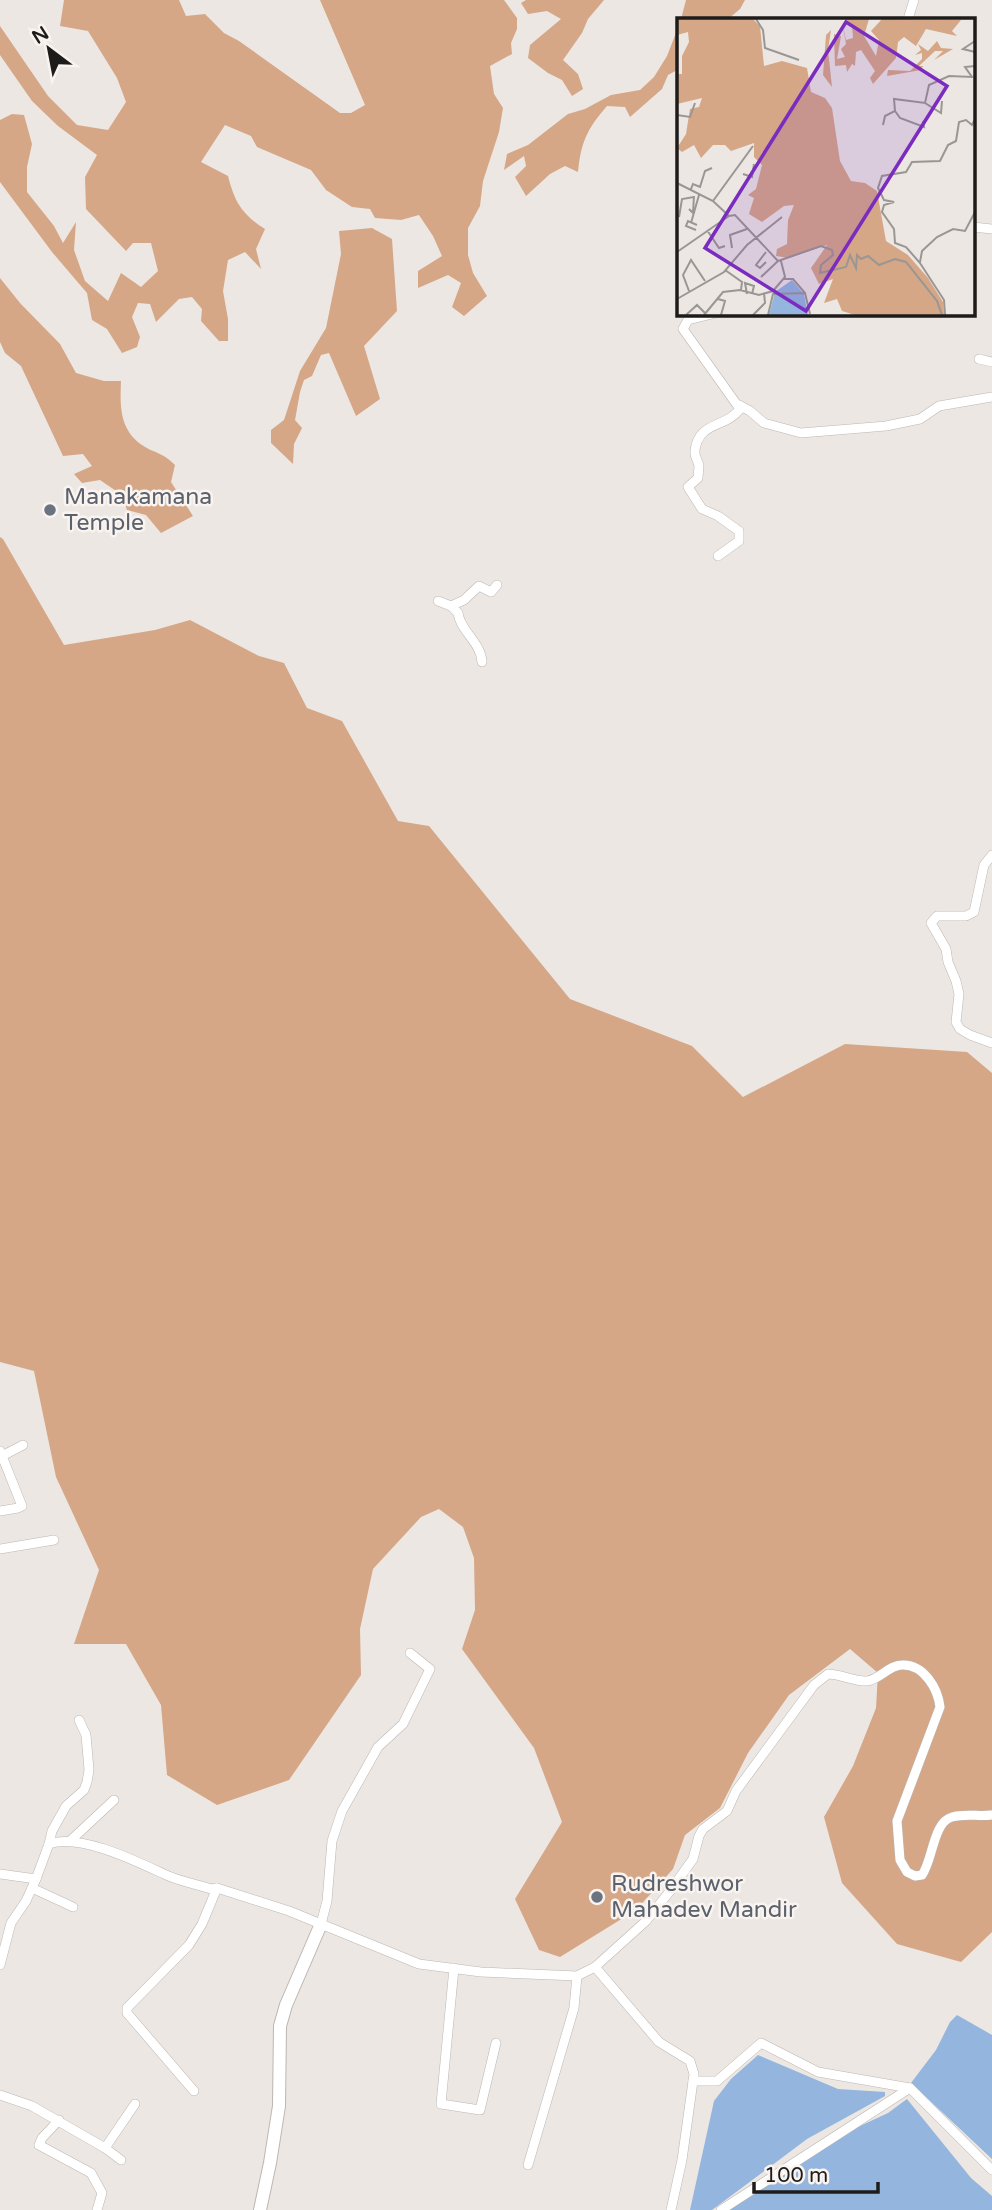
<svg xmlns="http://www.w3.org/2000/svg" width="992" height="2210" viewBox="0 0 992 2210" font-family="'Varela Round',sans-serif">
<rect width="100%" height="100%" fill="#ece7e3"/>
<g fill="#d5a786">
<path d="M64,0H179L186,16L205,14L224,33L239,41L340,113H351L365,105L320,0H504L517,18V29L511,43L512,54L490,66L494,94L503,108L499,132L483,181L480,206L468,228V255L473,273L487,296L464,316L452,307L461,283L448,275L418,288V271L442,256L433,236L419,215L401,220L375,218L370,209L352,207L326,190L311,170L257,147L251,136L225,125L201,162L228,176C235,203 242,214 265,229L256,249L261,269L245,252L228,260L223,291L228,319V341H219L201,321L202,309L192,297L179,299L156,322L150,304L138,303L132,317L140,337L137,347L122,353L107,329L92,320L87,293L52,252L0,182V120L12,114L24,115L32,144L27,167V192L54,226L63,243L76,222L74,250L85,281L108,301L121,273L141,287L158,271L151,243H133L126,251L86,209L85,177L97,155L58,126L32,101L0,55V26L48,96L77,125L108,130L126,102L117,78L88,31L60,26Z"/>
<path d="M526,0H604L588,19L582,33L563,60L578,74L583,89L572,96L562,80L548,73L528,58L530,45L561,19L547,11L528,14L521,3Z"/>
<path d="M686,0H745L740,9L728,19H681Z"/>
<path d="M679,25V69L668,75L662,89L630,117L625,107L607,106C587,129 581,142 578,172L565,166L550,174L526,196L515,177L526,166L524,156L504,170L507,154L528,145L568,114L585,109L611,95L640,90L654,77L667,56Z"/>
<path d="M372,228L392,239L397,311L364,346L380,399L356,416L329,353L321,355L312,376L304,380L300,392L295,420L302,428L294,444L293,464L271,443V430L284,420L300,371L326,328L341,254L339,231Z"/>
<path d="M0,278L20,303L60,344L76,373L104,381H121C120,405 119,429 142,445C155,454 161,451 175,465L171,482L193,516L161,533L146,515L127,510L122,495L100,480L82,483L74,474L92,466L83,454L63,456L21,366L5,353L0,342Z"/>
<path d="M0,537L3,539L64,645L155,630L190,620L259,656L284,663L307,708L342,721L398,821L429,826L570,999L692,1046L743,1097L845,1044L967,1052L992,1073V1932L961,1962L897,1944L842,1883L824,1817L853,1766L876,1708L878,1673L850,1649L789,1695L748,1753L720,1808L685,1835L673,1869L636,1910L560,1957L539,1950L515,1899L562,1822L534,1748L462,1649L475,1610L474,1558L463,1527L439,1509L421,1517L373,1569L360,1629L361,1675L289,1780L217,1805L167,1775L161,1705L126,1644H74L99,1570L56,1477L34,1371L0,1362Z"/>
</g>
<g fill="#93b5de">
<path d="M957,2015L992,2035V2159L911,2083L936,2050L950,2022Z"/>
<path d="M758,2055L838,2089L885,2092V2096L807,2139L712,2210H690L714,2101L731,2079Z"/>
<path d="M907,2099L971,2178L992,2196V2210H725L860,2126L888,2113Z"/>
</g>
<g fill="none" stroke-linecap="round" stroke-linejoin="round">
<defs>
<g id="minor">
<path d="M908,19L914,0"/>
<path d="M973,227L992,229"/>
<path d="M716,313L688,320L683,329L740,409C726,428 699,421 695,450C694,457 698,460 699,466C699,467 698,477 698,478L688,487L702,509L718,516L739,531V541L718,556"/>
<path d="M979,359L992,362"/>
<path d="M739,405L750,411L764,423L801,433L886,426L920,419L939,406L992,397"/>
<path d="M438,601L451,606L458,613C460,631 481,642 482,662"/>
<path d="M451,606L464,600L479,586L491,592L497,585"/>
<path d="M992,855L984,865L974,912L966,916H937L931,923L946,949L948,962L956,981L959,994L956,1022L960,1029L970,1035L992,1043"/>
<path d="M0,1451L22,1506L18,1508L0,1511"/>
<path d="M0,1457L23,1445"/>
<path d="M0,1549L54,1540"/>
<path d="M70,1841L114,1800"/>
<path d="M49,1844L52,1831L66,1806L84,1790L87,1782L89,1770L86,1735L79,1720"/>
<path d="M0,1874L36,1879L26,1901L11,1923L0,1965"/>
<path d="M36,1879L49,1844C79,1833 136,1861 164,1874C178,1881 196,1884 211,1889L217,1888L289,1911L419,1964L481,1972L577,1976L595,1967L646,1921L670,1891L693,1859L699,1836L703,1829L727,1811L736,1791L814,1685L828,1674C840,1674 856,1682 867,1681C879,1680 889,1665 902,1665C924,1664 938,1689 940,1707L897,1821L900,1860L907,1872L915,1876L922,1875C933,1860 933,1822 952,1817C966,1813 979,1817 992,1815"/>
<path d="M32,1888L73,1907"/>
<path d="M321,1924L327,1901L332,1841L342,1811L378,1747L403,1724L430,1669L410,1653"/>
<path d="M595,1967L659,2042L690,2061L694,2074L682,2160L671,2210"/>
<path d="M454,1968L441,2104L480,2110L496,2043"/>
<path d="M693,2081H717L761,2043L818,2072L910,2088L992,2170"/>
<path d="M194,2091L127,2013V2008L189,1945L202,1924L217,1888"/>
<path d="M0,2095L32,2106L105,2148L135,2104"/>
<path d="M59,2120L42,2138L39,2145L91,2173L102,2193L97,2210"/>
<path d="M105,2148L121,2160"/>
<path d="M528,2165L574,2008L577,1976"/>
<path d="M721,2210L910,2088"/>
</g>
<path id="tertiary" d="M260,2210L270,2163L279,2106L280,2026L286,2005L321,1924"/>
</defs>
<use href="#minor" stroke="#bcb7b3" stroke-width="10"/>
<use href="#tertiary" stroke="#bcb7b3" stroke-width="14"/>
<use href="#minor" stroke="#fff" stroke-width="9"/>
<use href="#tertiary" stroke="#fff" stroke-width="12"/>
</g>
<g fill="#6b7280" stroke="#faf4f1" stroke-width="2.5">
<circle cx="50" cy="510" r="7"/>
<circle cx="597" cy="1897" r="7"/>
</g>
<g text-anchor="middle" dominant-baseline="central" stroke-width="5" stroke-linejoin="round" paint-order="stroke">
<g font-size="23" fill="#5b616d" stroke="#faf4f1" text-anchor="start">
<text x="64" y="497">Manakamana<tspan x="64" dy="26">Temple</tspan></text>
<text x="611" y="1884">Rudreshwor<tspan x="611" dy="26">Mahadev Mandir</tspan></text>
</g>
</g>
<g transform="translate(677 18)">
<rect width="298" height="298" fill="#ece7e3"/>
<path d="M0,1H76L83,8L87,48L105,43L130,50L134,74L148,80L155,90L163,143L174,163L188,165L200,173L209,223L231,237L251,260L266,284L267,297H178L165,293L160,281L147,285L156,261L142,266L134,250L150,227L112,240L99,238L100,231L110,226L111,202L117,187L107,188L85,204L72,196L77,180L71,177L79,171L85,147L77,139V125L54,133L48,127H36L24,140L17,127L5,134L0,130L9,116L13,91L22,89L25,80L0,86V56H5V38L12,24L11,14L0,17ZM168,1H192L187,18L199,38L202,22L194,13L205,1L284,2L275,13L280,18L249,11L239,28L227,19L221,24L219,40L196,66L193,60L198,53L184,32L179,34L178,48L175,46L170,54L169,47L158,48L157,16L164,18L160,41L168,39L164,31L169,26L165,4L169,22L176,20L175,7ZM154,12L151,32L155,69L146,57L149,17ZM260,23L264,30L276,31L257,42L266,33H258L242,48H246L244,52L210,58L211,52L233,53L245,41V35L238,37L244,32L241,26L251,33Z" fill="#d5a786"/>
<path d="M115,262L127,276L131,297H92L98,274Z" fill="#93b5de"/>
<path fill="none" stroke="#9a9693" stroke-width="2" d="M79,1L86,12L88,30L122,42M298,23L286,31L298,34M248,85L264,95L265,83M218,93L223,100L247,109L246,103M0,97L13,99L18,85M206,107L208,98L218,93L217,81L248,85L252,67L272,58L295,59L288,49L298,48M66,156L75,159L77,146M0,165L36,183L52,198L0,234M14,171L16,166L23,169L28,153L35,150M36,183L76,128M12,191L16,195L17,178M52,198L58,197L101,243L144,228L155,232L156,237L144,247L143,255L169,249L173,237L179,250L180,237L184,241L191,238L202,247L218,241L229,244L260,283L265,297M2,199L5,181L17,179M14,205L22,177M19,212L9,208L11,203L20,207M30,212L42,230L48,228M55,230L53,217L70,211M89,244L83,250L79,247L89,234M243,244L245,233L260,219L276,211L288,213L298,194M48,252L65,264L64,272M84,259L101,243M107,261H116L128,275L133,296M12,273L6,257L14,242L28,263M70,276L68,265L77,268L75,276M0,281L47,254L70,227L105,199M41,281L48,283L44,297M9,297L20,287L29,296M27,297L46,274L63,272L82,277L96,273L108,259L104,243M76,297L88,285L87,275M91,297L96,276L128,275M268,297L267,282L243,245L229,229L218,225L217,211L205,194L207,187L217,184L207,182L201,170L205,158L229,154L235,144L263,143L271,127L279,123L282,104L289,102L295,107L298,101"/>
<path fill="#7b2cbf" fill-opacity="0.15" stroke="#7b2cbf" stroke-width="3.5" d="M169,4L270,68L129,293L28,230Z"/>
<rect width="298" height="298" fill="none" stroke="#1e1c1b" stroke-width="3.5"/>
</g>
<g transform="translate(49 49) rotate(328)" stroke="#faf4f1" stroke-width="5" paint-order="stroke">
<path d="M0-5L12 26L0 18L-12 26Z" fill="#1e1c1b"/>
<text y="-10" font-size="19" font-weight="bold" text-anchor="middle" fill="#1e1c1b">N</text>
</g>
<path d="M754 2182v10h124v-10" fill="none" stroke="#1e1c1b" stroke-width="3.5"/>
<text x="764" y="2182" font-size="21" fill="#1e1c1b" stroke="#faf4f1" stroke-width="5" paint-order="stroke">100 m</text>
</svg>
